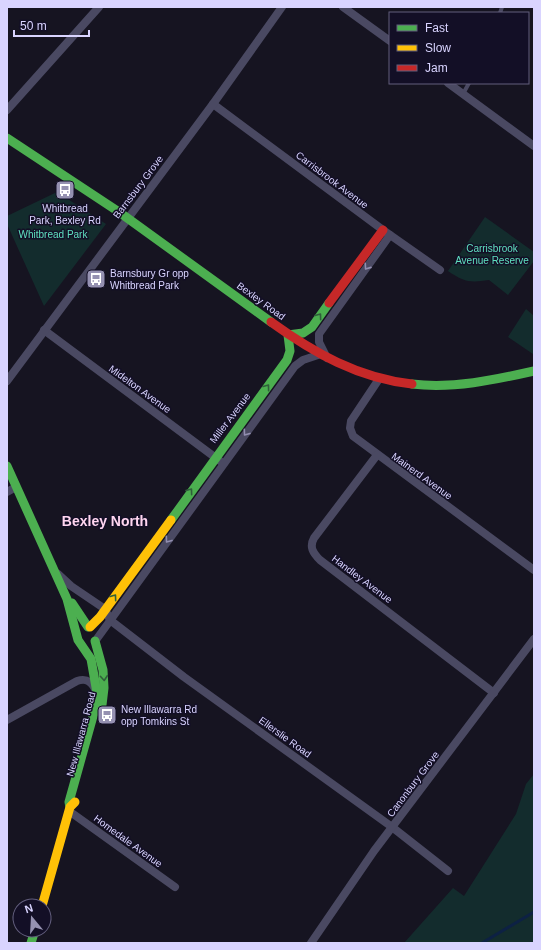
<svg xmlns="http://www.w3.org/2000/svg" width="541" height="950" viewBox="0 0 541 950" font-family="Helvetica,sans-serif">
<rect width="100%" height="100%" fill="#161421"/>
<g fill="#132c2d">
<path d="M57,192L106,224L44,306L7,224V216Z"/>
<path d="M485,217L534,252V261L508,295L489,280C470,283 464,282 448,271Z"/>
<path d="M526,309L534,316V354H533L508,337Z"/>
<path d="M534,774V943H404L453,888L464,896L516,814L526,784Z"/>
</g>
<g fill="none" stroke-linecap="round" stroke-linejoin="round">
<path stroke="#0d2144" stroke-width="3" d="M482,943L534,912"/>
<g stroke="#4a4962" stroke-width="4">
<path d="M500,13L502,7"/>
<path d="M463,94L469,83"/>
</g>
<g stroke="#4a4962" stroke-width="8">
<path d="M343,7L390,41"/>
<path d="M448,83L534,146"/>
<path d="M213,104L383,230L440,270"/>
<path d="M7,110L99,7"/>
<path d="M44,330L220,461"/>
<path d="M327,358L319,342V334L390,235"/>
<path d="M379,379L351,421L350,428L353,436L534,570"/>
<path d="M7,381L213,104L282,7"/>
<path d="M377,455L314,538C309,547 313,553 320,560L494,693"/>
<path d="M7,492L16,487"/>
<path d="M58,574L71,586L105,609L110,620L184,677L392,827L448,871"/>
<path d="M96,640L295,366L303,360L318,355"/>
<path d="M7,720L77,681C86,678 91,681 95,689"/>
<path d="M69,811L175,887"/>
<path d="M311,943L374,851L534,639"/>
</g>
<g stroke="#4caf50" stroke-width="9">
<path d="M7,138L119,212L271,322"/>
<path d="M412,384C453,389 494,380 534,371"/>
<path d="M7,466L67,599L78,640L91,659L97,693L95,709L69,802L70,807"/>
<path d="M171,520L287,360L290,351L288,335L303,333L312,327L329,303"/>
<path d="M72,603L88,627"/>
<path d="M95,641L103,670L104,688L102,705"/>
<path d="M31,943L35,930"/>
</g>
<g stroke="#ffc107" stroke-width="9">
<path d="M90,627L100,617L171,520"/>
<path d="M42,906L70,807L75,802"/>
</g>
<g stroke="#c62828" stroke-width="9">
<path d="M329,303L383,230"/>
<path d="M271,322C314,353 358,378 412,384"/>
</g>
</g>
<defs><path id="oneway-chevron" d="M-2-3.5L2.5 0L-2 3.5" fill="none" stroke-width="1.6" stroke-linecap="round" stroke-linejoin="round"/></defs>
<g stroke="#928eb0">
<use href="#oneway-chevron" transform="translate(367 267) rotate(125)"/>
<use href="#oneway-chevron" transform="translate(246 433) rotate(126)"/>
<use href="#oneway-chevron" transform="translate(168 540) rotate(126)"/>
</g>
<g stroke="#305f3b">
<use href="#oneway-chevron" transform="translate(319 316) rotate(-54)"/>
<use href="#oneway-chevron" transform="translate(267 387) rotate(-53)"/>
<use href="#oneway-chevron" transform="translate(190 491) rotate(-54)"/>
<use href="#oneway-chevron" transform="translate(114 597) rotate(-54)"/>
<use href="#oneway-chevron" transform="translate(104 678) rotate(85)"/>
</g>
<defs>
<symbol id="bus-square" viewBox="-11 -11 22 22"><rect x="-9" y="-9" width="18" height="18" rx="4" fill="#9591b1" stroke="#130f26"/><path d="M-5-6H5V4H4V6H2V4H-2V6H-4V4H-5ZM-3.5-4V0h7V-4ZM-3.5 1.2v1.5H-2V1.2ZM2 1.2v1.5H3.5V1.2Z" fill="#fff"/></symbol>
</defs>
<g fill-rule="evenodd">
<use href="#bus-square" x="54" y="179" width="22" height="22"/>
<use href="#bus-square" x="85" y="268" width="22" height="22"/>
<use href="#bus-square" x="96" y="704" width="22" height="22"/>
</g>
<g text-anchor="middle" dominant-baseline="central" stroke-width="3" stroke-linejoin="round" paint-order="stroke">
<g font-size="10" fill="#d9d4ff" stroke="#130f26">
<text transform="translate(332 180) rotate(37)">Carrisbrook Avenue</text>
<text transform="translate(138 187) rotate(-53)">Barnsbury Grove</text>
<text transform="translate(261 301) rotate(36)">Bexley Road</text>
<text transform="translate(140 389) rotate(36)">Midelton Avenue</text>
<text transform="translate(230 418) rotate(-53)">Miller Avenue</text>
<text transform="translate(422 476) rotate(36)">Mainerd Avenue</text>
<text transform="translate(362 579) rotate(37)">Handley Avenue</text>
<text transform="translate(81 734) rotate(-75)">New Illawarra Road</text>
<text transform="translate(285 737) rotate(36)">Ellerslie Road</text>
<text transform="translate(413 784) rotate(-53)">Canonbury Grove</text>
<text transform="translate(128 841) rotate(36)">Homedale Avenue</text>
</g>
<g font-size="10" fill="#d9d4ff" stroke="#130f26" text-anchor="start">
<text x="65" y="208" text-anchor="middle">Whitbread<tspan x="65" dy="12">Park, Bexley Rd</tspan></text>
<text x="110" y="273">Barnsbury Gr opp<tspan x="110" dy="12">Whitbread Park</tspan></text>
<text x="121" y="709">New Illawarra Rd<tspan x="121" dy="12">opp Tomkins St</tspan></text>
</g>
<g font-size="10" fill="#5fe0c0" stroke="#130f26">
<text x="53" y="234">Whitbread Park</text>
<text x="492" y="248">Carrisbrook<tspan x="492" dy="12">Avenue Reserve</tspan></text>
</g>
<g font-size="14" font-weight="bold" fill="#ffd6f0" stroke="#130f26">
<text x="105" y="521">Bexley North</text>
</g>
</g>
<rect width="541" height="950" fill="none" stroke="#d9d4ff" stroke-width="16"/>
<rect x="389" y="12" width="140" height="72" fill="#130f26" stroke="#625e7d"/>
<rect x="397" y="25" width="20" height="6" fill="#4caf50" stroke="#625e7d"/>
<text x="425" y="32" font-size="12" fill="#d9d4ff">Fast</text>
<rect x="397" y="45" width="20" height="6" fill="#ffc107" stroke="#625e7d"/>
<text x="425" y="52" font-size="12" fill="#d9d4ff">Slow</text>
<rect x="397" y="65" width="20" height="6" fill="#c62828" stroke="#625e7d"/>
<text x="425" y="72" font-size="12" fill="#d9d4ff">Jam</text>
<g transform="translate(32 918) rotate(342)"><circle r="19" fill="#130f26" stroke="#625e7d"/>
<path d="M0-3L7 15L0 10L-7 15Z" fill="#9591b1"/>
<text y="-6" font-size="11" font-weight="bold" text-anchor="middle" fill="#d9d4ff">N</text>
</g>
<path d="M14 30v6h75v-6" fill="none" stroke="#d9d4ff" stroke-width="2"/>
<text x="20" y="30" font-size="12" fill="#d9d4ff" stroke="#130f26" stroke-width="3" paint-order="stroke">50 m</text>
</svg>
